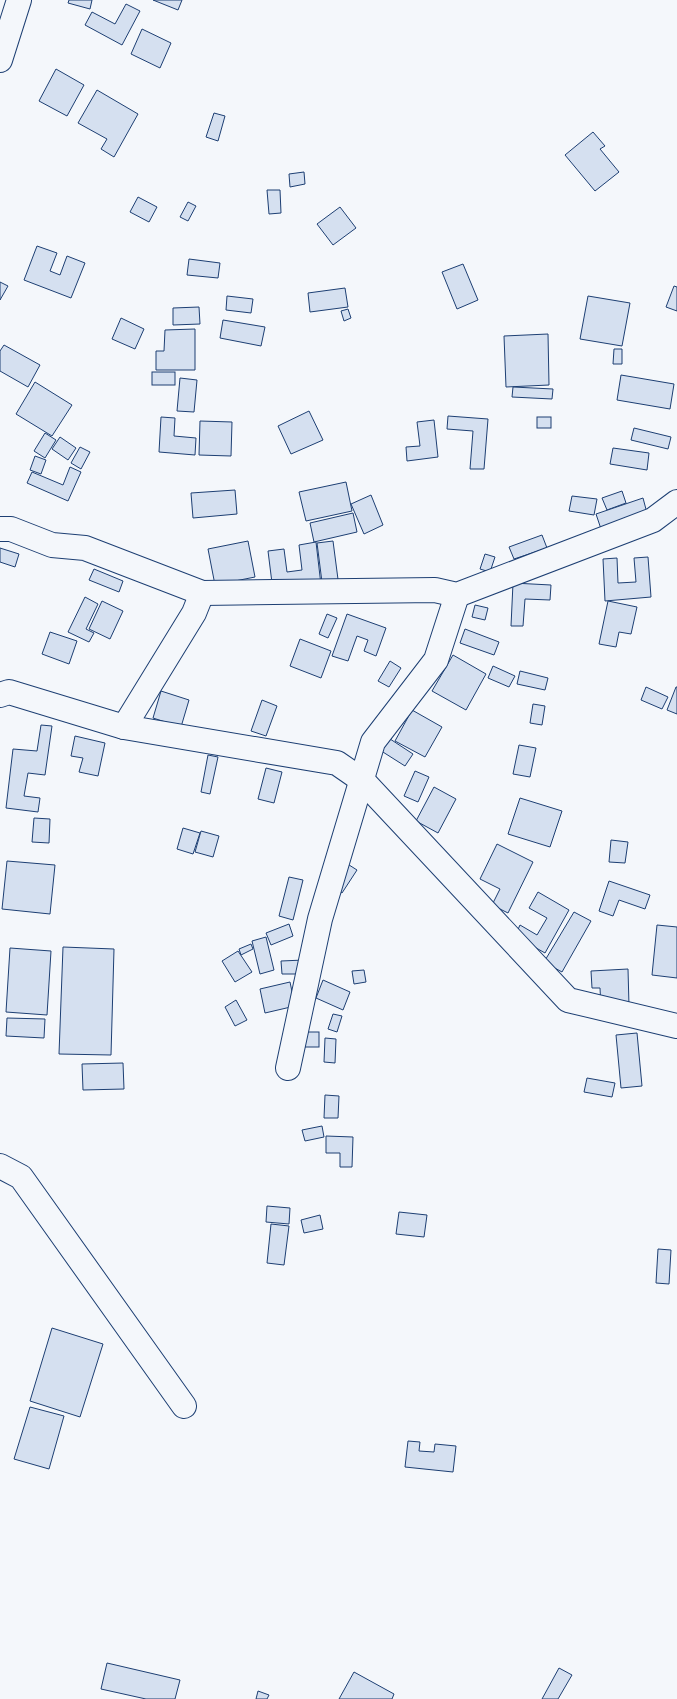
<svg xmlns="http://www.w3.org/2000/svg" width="677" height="1699" viewBox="0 0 677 1699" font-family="Overpass,sans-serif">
<rect width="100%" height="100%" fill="#f4f7fb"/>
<g fill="#d5e0f0" stroke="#1d3f73">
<path d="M69,0H92L90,9L68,3Z"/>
<path d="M153,0H182L178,10Z"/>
<path d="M126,4L140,11L122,45L85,25L92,12L115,24Z"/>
<path d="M142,29L171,43L160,68L131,54Z"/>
<path d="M56,69L84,85L67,116L39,101Z"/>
<path d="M97,90L138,114L114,157L101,149L107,139L78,123Z"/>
<path d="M214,113L225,116L218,141L206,137Z"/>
<path d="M593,132L605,146L600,149L619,172L595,191L565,155Z"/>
<path d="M304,172L305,184L290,187L289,174Z"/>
<path d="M267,190H280L281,213L269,214Z"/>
<path d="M138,197L157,207L149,222L130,212Z"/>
<path d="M188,202L196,206L188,221L180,217Z"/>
<path d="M340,207L356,228L333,245L317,224Z"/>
<path d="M37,246L57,253L50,271L60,275L67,256L85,263L71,298L24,280Z"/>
<path d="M189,259L220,263L218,278L187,275Z"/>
<path d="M463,264L478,300L457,309L442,272Z"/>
<path d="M0,282L8,286L0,300Z"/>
<path d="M674,286L677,287V311L666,307Z"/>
<path d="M345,288L348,307L310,312L308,293Z"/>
<path d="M227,296L253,299L251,313L226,310Z"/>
<path d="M588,296L630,303L622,346L580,339Z"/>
<path d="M199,307L200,324L173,325V308Z"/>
<path d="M348,309L351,318L344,321L341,311Z"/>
<path d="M121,318L144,329L135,349L112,339Z"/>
<path d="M223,320L265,327L261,346L220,338Z"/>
<path d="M195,329V370H156V351H164L165,330Z"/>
<path d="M548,334L549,385L506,387L504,336Z"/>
<path d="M4,345L40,365L28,387L0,371V351Z"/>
<path d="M614,349H622V364H613Z"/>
<rect x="152" y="372" width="23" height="13"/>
<path d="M621,375L674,384L670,409L617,400Z"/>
<path d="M180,378L197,380L194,412L177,411Z"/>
<path d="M35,382L72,405L52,436L16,414Z"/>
<path d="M513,387L553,389L552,399L512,397Z"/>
<path d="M309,411L323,440L291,454L278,426Z"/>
<path d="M448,416L488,419L484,469H470L473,431L447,429Z"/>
<path d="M161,417L175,418L174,436L196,438L195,455L159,452Z"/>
<rect x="537" y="417" width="14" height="11"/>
<path d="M434,420L438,457L407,461L406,447L420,446L417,422Z"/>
<path d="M200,421L232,422L231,456L199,455Z"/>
<path d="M634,428L671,437L668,449L631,440Z"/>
<path d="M45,433L56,440L45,458L34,451Z"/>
<path d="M60,437L76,448L68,460L52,449Z"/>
<path d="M80,447L90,452L81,469L71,463Z"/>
<path d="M613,448L649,453L647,470L610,464Z"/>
<path d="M35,456L46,460L41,474L30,470Z"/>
<path d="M70,467L81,472L68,501L27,483L32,472L63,485Z"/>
<path d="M346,482L352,511L306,521L299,492Z"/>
<path d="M235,490L237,514L193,518L191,493Z"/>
<path d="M622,491L626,503L607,510L602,498Z"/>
<path d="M371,495L383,525L364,534L351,504Z"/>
<path d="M572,496L597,499L594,515L569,511Z"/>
<path d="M643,498L647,513L601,529L596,514Z"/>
<path d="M353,513L357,532L314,542L310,523Z"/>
<path d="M542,535L547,548L514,559L509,547Z"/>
<path d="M248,541L255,577L215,585L208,549Z"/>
<path d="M333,541L339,587L323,590L317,543Z"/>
<path d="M316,542L321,585L273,591L268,551L284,549L287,572L302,570L299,545Z"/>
<path d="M0,548L19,554L15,567L0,562Z"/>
<path d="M485,554L495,557L490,572L480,569Z"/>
<path d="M648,557L651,597L605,601L603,559L617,558L618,583L636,582L634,558Z"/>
<path d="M94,569L123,581L119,592L89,580Z"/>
<path d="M513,583L551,585L550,600L525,599L523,626H511Z"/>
<path d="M85,597L98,604L86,629L94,633L89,642L68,632Z"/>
<path d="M102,601L123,611L110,639L89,629Z"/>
<path d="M608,601L637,607L631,634L619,632L616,647L599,644Z"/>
<path d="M475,605L488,608L485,620L472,617Z"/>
<path d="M327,614L337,618L328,638L319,634Z"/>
<path d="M347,614L386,628L376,656L364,651L368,640L357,636L348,661L332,656Z"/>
<path d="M465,629L499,642L494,655L460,643Z"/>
<path d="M50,632L77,641L69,664L42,654Z"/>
<path d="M300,639L331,651L321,678L290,666Z"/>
<path d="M453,655L486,674L466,710L432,691Z"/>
<path d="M390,661L401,668L389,687L378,681Z"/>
<path d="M493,666L515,676L509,687L488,678Z"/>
<path d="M520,671L548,678L545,690L517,684Z"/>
<path d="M646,687L668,697L662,709L641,700Z"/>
<path d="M676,687H677V714L667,710Z"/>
<path d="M161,691L189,700L181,727L153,718Z"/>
<path d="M262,700L277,706L266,736L251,731Z"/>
<path d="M533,704L545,706L542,725L530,723Z"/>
<path d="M412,710L442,727L425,757L395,741Z"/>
<path d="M41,725L52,726L45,775L28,773L24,796L40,798L38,812L6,808L13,749L37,751Z"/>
<path d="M384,735L413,754L405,766L375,747Z"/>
<path d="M75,736L105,743L98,776L79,772L83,758L71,756Z"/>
<path d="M519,745L536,748L530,777L513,774Z"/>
<path d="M208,755L218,757L210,794L201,792Z"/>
<path d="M266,768L282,772L274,803L258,799Z"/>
<path d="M415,771L429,777L418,802L404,796Z"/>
<path d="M434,787L456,799L438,833L416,821Z"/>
<path d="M520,798L562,811L550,847L508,834Z"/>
<path d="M34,818L50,819L49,843L32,842Z"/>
<path d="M183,828L200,833L193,854L177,849Z"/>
<path d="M201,831L219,836L213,857L195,852Z"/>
<path d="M611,840L628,842L625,863L609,862Z"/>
<path d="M497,844L533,862L508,913L492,905L500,889L480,879Z"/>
<path d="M7,861L55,865L50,914L2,909Z"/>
<path d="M346,863L357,870L342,893L331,885Z"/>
<path d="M289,877L303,880L293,920L279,916Z"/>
<path d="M609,881L650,895L645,909L619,900L613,916L599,911Z"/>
<path d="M538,892L569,910L545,953L515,936L520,925L537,935L547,918L529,908Z"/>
<path d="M574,912L591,921L562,972L544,962Z"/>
<path d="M289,924L293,936L271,945L266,933Z"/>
<path d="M657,925L677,927V978L652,975Z"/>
<path d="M266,937L274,970L260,974L252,941Z"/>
<path d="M251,944L253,949L241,955L239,949Z"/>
<path d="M63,947L114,949L111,1055L59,1054Z"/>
<path d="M10,948L51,951L47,1015L6,1012Z"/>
<path d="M238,951L252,972L235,982L222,961Z"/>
<path d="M304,960V974H282L281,961Z"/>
<path d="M628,969L629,1006L601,1008L600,988H592L591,971Z"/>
<path d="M364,970L366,982L354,984L352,971Z"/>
<path d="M323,980L350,992L343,1010L316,998Z"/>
<path d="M290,982L295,1006L265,1013L260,989Z"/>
<path d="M236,1000L247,1020L235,1026L225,1007Z"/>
<path d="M333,1014L342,1016L337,1032L328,1029Z"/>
<path d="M7,1018L45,1019L44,1038L6,1036Z"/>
<rect x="297" y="1032" width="22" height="15"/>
<path d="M637,1033L642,1086L621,1088L616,1035Z"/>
<path d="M325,1038L336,1039L335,1063L324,1062Z"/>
<path d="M123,1063L124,1089L83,1090L82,1064Z"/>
<path d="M587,1078L615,1083L612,1097L584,1092Z"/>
<path d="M325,1095L339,1096L338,1118H324Z"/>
<path d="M322,1126L324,1137L305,1141L302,1130Z"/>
<path d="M326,1136L353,1137L352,1167H340V1153H326Z"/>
<path d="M267,1206L290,1208L289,1224L266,1222Z"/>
<path d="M399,1212L427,1215L424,1237L396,1234Z"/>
<path d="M320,1215L323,1229L304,1233L301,1220Z"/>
<path d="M271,1224L289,1226L284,1265L267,1263Z"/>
<path d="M658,1249L671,1250L669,1284L656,1283Z"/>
<path d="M52,1328L103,1344L80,1417L30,1401Z"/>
<path d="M30,1407L64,1416L49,1469L14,1459Z"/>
<path d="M408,1441L420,1442L419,1451L434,1452L435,1444L456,1446L453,1472L405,1467Z"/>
<path d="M107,1663L180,1680L175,1699H146L101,1689Z"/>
<path d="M559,1668L572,1675L558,1699H542Z"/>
<path d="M354,1672L394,1694L392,1699H339Z"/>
<path d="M258,1691L269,1695L267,1699H256Z"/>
</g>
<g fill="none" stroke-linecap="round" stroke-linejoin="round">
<defs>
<g id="minor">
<path d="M0,60L19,0"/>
<path d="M0,529H11L52,545L85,548L202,593L435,590L457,595L653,520L677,502"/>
<path d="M0,695L9,692L124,727L337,763L363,781L568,1000L677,1026"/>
<path d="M124,727L194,613L202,593"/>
<path d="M288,1068L320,919L373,742L436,660L457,595"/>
<path d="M0,1166L21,1177L184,1406"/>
</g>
</defs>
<use href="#minor" stroke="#1d3f73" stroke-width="26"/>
<use href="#minor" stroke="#f4f7fb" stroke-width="24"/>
</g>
</svg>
